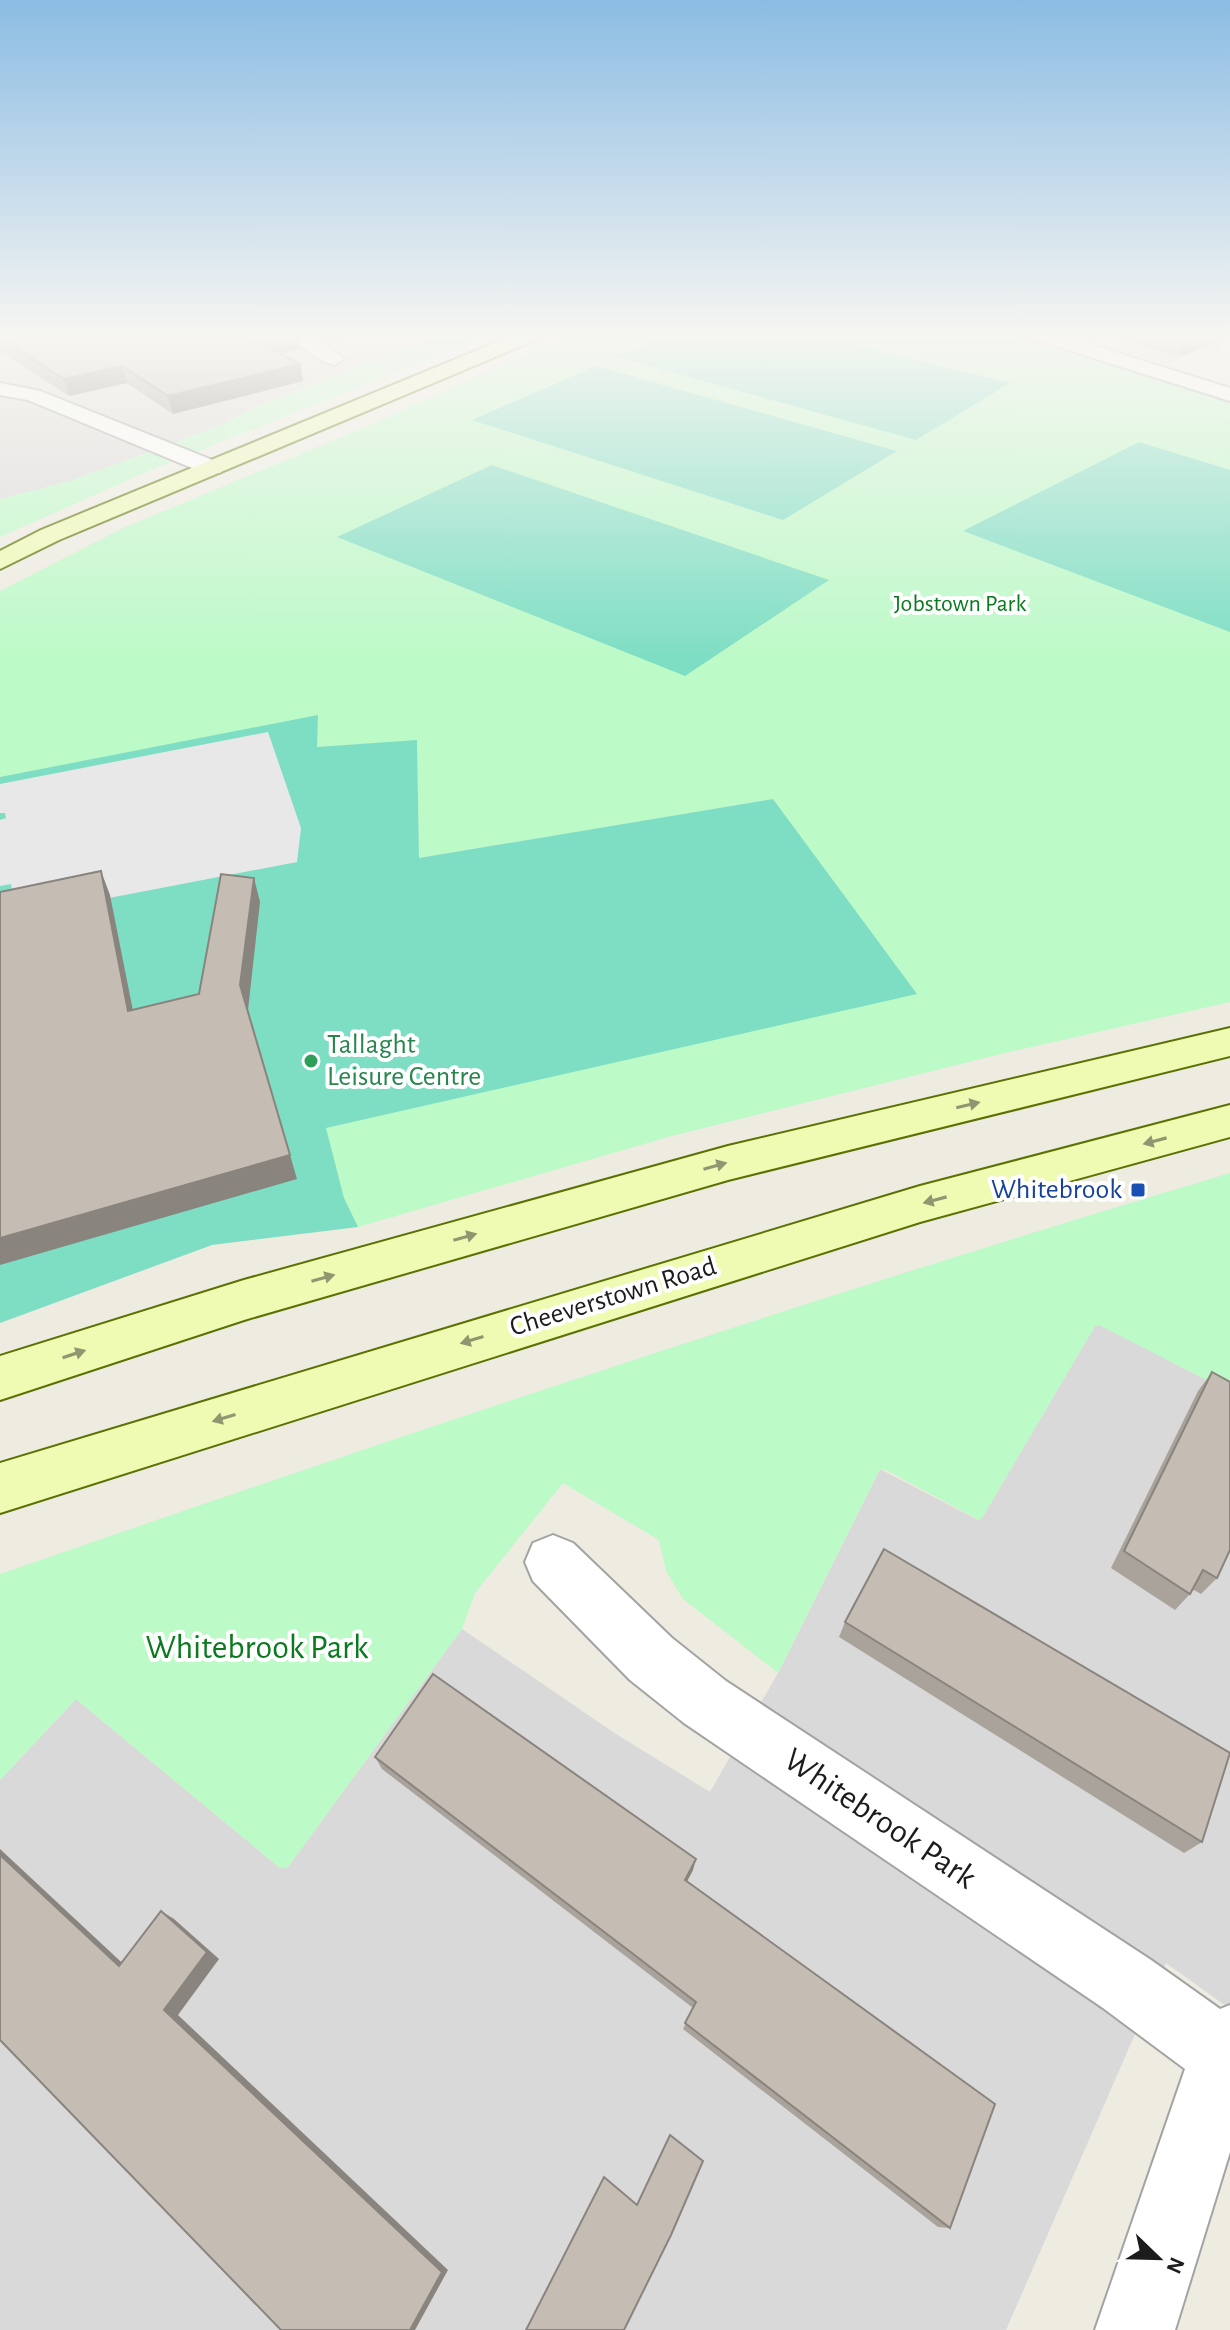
<svg xmlns="http://www.w3.org/2000/svg" width="1230" height="2330" viewBox="0 0 1230 2330" font-family="'Alegreya Sans',sans-serif">
<rect width="100%" height="100%" fill="#eeebe1"/>
<g fill="#dad9d9">
<path d="M0,333H443L262,404L224,424L70,481L0,499Z"/>
<path d="M1065,333H1230V341L1166,364Z"/>
<path d="M1099,1324L1230,1392V2009L1166,1963L1006,2330H0V1780L76,1699L280,1868L288,1867L462,1629L616,1734L710,1792L778,1673L880,1469L978,1520L982,1518L1095,1326Z"/>
</g>
<g fill="#bcfac7">
<path d="M443,333H496L151,470L0,537V499L70,481L224,424L262,404Z"/>
<path d="M573,333H1014L1230,402V1002L1009,1052L668,1137L358,1227L344,1198L325,1128L916,993L773,799L419,858L417,741L316,747L317,716L0,777V591L121,529L365,427Z"/>
<path d="M1230,1173V1392L1099,1325L1095,1326L982,1518L979,1520L886,1470L880,1469L778,1673L683,1599L666,1571L659,1540L563,1483L475,1593L462,1629L288,1867L280,1868L76,1699L0,1780V1574C408,1433 817,1296 1230,1173Z"/>
</g>
<g fill="#7ddec3">
<path d="M673,333H806L1010,383L916,440L617,357Z"/>
<path d="M596,366L897,451L783,520L472,420Z"/>
<path d="M1139,442L1230,470V632L963,531Z"/>
<path d="M492,465L829,580L685,676L337,537Z"/>
<path d="M318,715L317,747L417,740L419,858L773,799L917,994L326,1128L344,1198L358,1227L212,1245L0,1323V777Z"/>
</g>
<path fill="#e8e8e8" d="M268,732L301,828L297,862L0,919L12,890L11,884L0,886V820L6,818L5,813H0V784Z"/>
<g fill="none" stroke-linecap="round" stroke-linejoin="round">
<defs>
<g id="street">
<path d="M291,333H311L344,359L334,365C316,360 302,348 291,333Z"/>
<path d="M1025,333H1054L1230,388V401L1027,337Z"/>
<path d="M0,383L40,391L220,463L224,468L220,473H204L28,400L0,395Z"/>
<path d="M553,1535L573,1543L672,1638L726,1681L1151,1960L1220,2009L1230,2005V2152L1175,2330H1095L1185,2069L1103,2008L684,1723L630,1680L533,1581L525,1562L533,1543Z"/>
</g>
<g id="secondary">
<path d="M519,333H545L543,337L59,540L0,569V551L41,530Z"/>
<path d="M1230,1028V1056L728,1180L244,1320L0,1400V1356L244,1280L728,1146Z"/>
<path d="M1230,1105V1137L920,1222L0,1513V1463L920,1186Z"/>
</g>
</defs>
<use href="#street" stroke="#a3a3a3" stroke-width="4"/>
<use href="#secondary" stroke="#5b7203" stroke-width="4"/>
<use href="#street" fill="#fff" fill-rule="evenodd"/>
<use href="#secondary" fill="#effab3" fill-rule="evenodd"/>
</g>
<g fill="#a9a39b">
<path d="M0,333L301,349L281,354L300,364L303,381L173,414L127,383L69,396L3,353L0,354Z"/>
<path d="M315,333H362L327,342Z"/>
<path d="M1102,333H1230V337L1179,357Z"/>
<path d="M1212,1372L1217,1578L1201,1594L1192,1589L1190,1594L1175,1610L1111,1568L1198,1391Z"/>
<path d="M845,1622L1202,1842L1184,1853L839,1637Z"/>
<path d="M375,1757L693,1870L687,1881L950,2228L938,2227L683,2029L693,2008L382,1769Z"/>
</g>
<g fill="#8a847e">
<path d="M293,333H298L301,349L262,359L259,342Z"/>
<path d="M326,333H362L327,342Z"/>
<path d="M1202,333H1230V337L1179,357L1184,340Z"/>
<path d="M300,364L303,381L173,414L168,396Z"/>
<path d="M122,366L127,383L69,396L64,379Z"/>
<path d="M101,871L110,895L138,1036L128,1011Z"/>
<path d="M254,878L260,902L248,1010L297,1179L0,1265V1238L240,985Z"/>
<path d="M0,1849L133,1973L119,1966L0,1855Z"/>
<path d="M696,1859L693,1870L683,1889L685,1880Z"/>
<path d="M161,1911L174,1919L219,1959L178,2015L448,2270L415,2330H410L164,2010Z"/>
</g>
<g fill="#c5bdb4" stroke="#8a847e" stroke-width="2">
<path d="M0,333H293L259,342L300,364L168,396L122,366L64,379L0,338Z"/>
<path d="M1162,333H1202L1184,340Z"/>
<path d="M101,871L128,1011L199,994L221,874L254,878L240,985L290,1155L0,1238V892Z"/>
<path d="M1212,1372L1230,1382V1550L1217,1578L1203,1570L1190,1594L1124,1551Z"/>
<path d="M884,1549L1230,1753L1202,1842L845,1622Z"/>
<path d="M433,1674L696,1859L685,1880L995,2104L950,2228L685,2023L696,2002L375,1757Z"/>
<path d="M0,1855L119,1966L161,1911L207,1952L164,2010L442,2272L410,2330H281L0,2040Z"/>
<path d="M670,2135L703,2161L671,2235L624,2330H526L604,2177L637,2205Z"/>
</g>
<defs><path id="oneway-solid" d="M-6-.8H1V-3.2L6.5 0L1 3.2V.8H-6Z" transform="scale(2)"/></defs>
<g fill="#90966f">
<use href="#oneway-solid" transform="translate(968 1105) rotate(-13)"/>
<use href="#oneway-solid" transform="translate(1155 1141) rotate(165)"/>
<use href="#oneway-solid" transform="translate(715 1166) rotate(-16)"/>
<use href="#oneway-solid" transform="translate(935 1200) rotate(165)"/>
<use href="#oneway-solid" transform="translate(465 1237) rotate(-16)"/>
<use href="#oneway-solid" transform="translate(323 1278) rotate(-16)"/>
<use href="#oneway-solid" transform="translate(472 1340) rotate(163)"/>
<use href="#oneway-solid" transform="translate(74 1354) rotate(-18)"/>
<use href="#oneway-solid" transform="translate(224 1418) rotate(163)"/>
</g>
<linearGradient id="sky" x2="0" y2="1"><stop stop-color="#8bbce3"/><stop offset="0.51" stop-color="#f7f6f2"/><stop offset="1" stop-color="#f7f6f2" stop-opacity="0"/></linearGradient>
<rect width="1230" height="659" fill="url(#sky)"/>
<circle fill="#2e9e5b" stroke="#fff" stroke-width="3" cx="311" cy="1061" r="8"/>
<rect fill="#1a4fb4" stroke="#fff" stroke-width="3" x="1130" y="1182" width="16" height="16" rx="4"/>
<g text-anchor="middle" dominant-baseline="central" stroke-width="8" stroke-linejoin="round" paint-order="stroke">
<g font-size="24" fill="#0a7a1e" stroke="#fff">
<text x="960" y="604">Jobstown Park</text>
</g>
<g font-size="28" fill="#27864d" stroke="#fff" text-anchor="start">
<text x="327" y="1045">Tallaght<tspan x="327" dy="32">Leisure Centre</tspan></text>
</g>
<g font-size="28" fill="#164399" stroke="#fff" text-anchor="end">
<text x="1122" y="1190">Whitebrook</text>
</g>
<g font-size="28" fill="#1c1c1c" stroke="#fff">
<text transform="translate(613 1297) rotate(-17)">Cheeverstown Road</text>
</g>
<g font-size="34" fill="#0a7a1e" stroke="#fff">
<text x="257" y="1648">Whitebrook Park</text>
</g>
<g font-size="34" fill="#1c1c1c" stroke="#fff">
<text transform="translate(880 1819) rotate(34)">Whitebrook Park</text>
</g>
</g>
<g transform="translate(1158 2258) rotate(113)" stroke="#ffffff" stroke-width="6" paint-order="stroke">
<path d="M0-6L14 30L0 20L-14 30Z" fill="#1c1c1c"/>
<text y="-12" font-size="22" font-weight="bold" text-anchor="middle" fill="#1c1c1c">N</text>
</g>
</svg>
